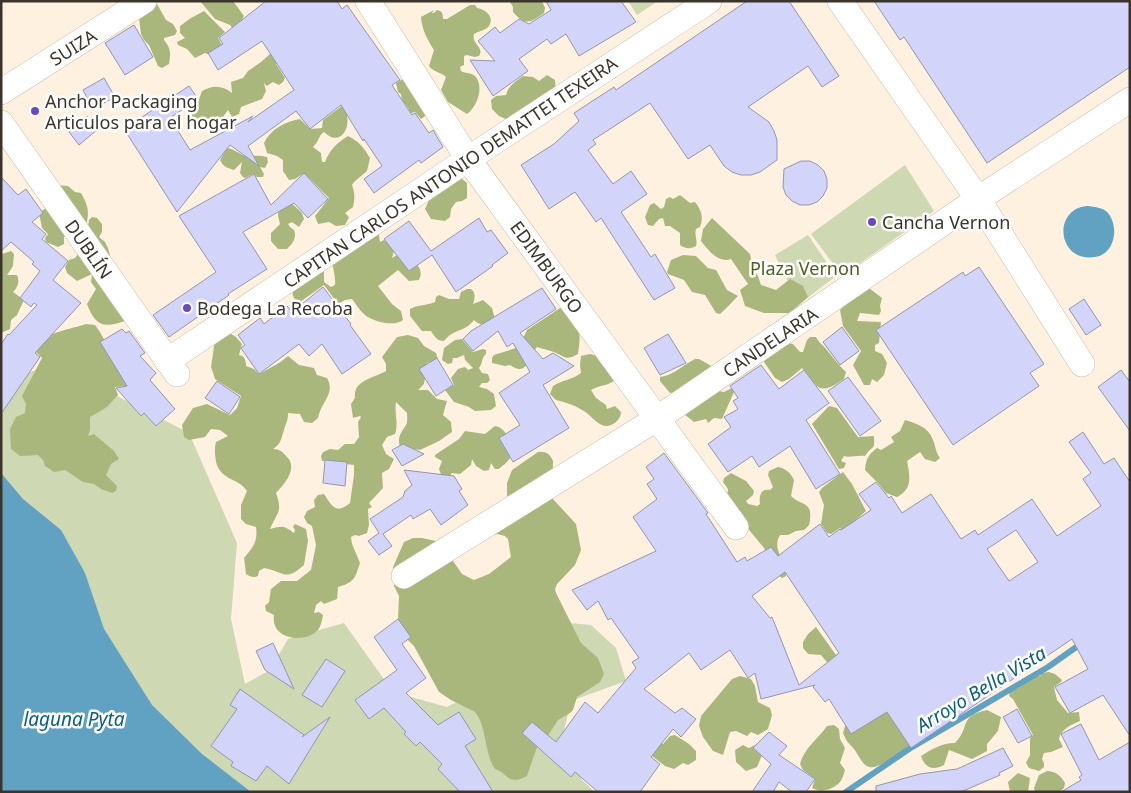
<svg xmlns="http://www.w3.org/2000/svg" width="1131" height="793" viewBox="0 0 1131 793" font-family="'Noto Sans',sans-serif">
<rect width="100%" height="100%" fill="#fff1e0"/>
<g fill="#ced8b2">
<path d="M628,1H658L637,15Z"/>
<path d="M905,165L934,211L842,276L811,234Z"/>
<path d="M808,235L836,276L802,302L786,278L775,255Z"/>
<path d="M53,363L189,433L237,543L231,619L245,684L270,670L288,639L344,623L393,692L447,707L516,671L527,619L591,625L616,648L626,681L571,701L562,739L582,780L595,792H1V384Z"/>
</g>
<g fill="#aab77c">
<path d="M200,1H233L244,16L235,31L230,25L215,19Z"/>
<path d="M542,1L545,8L544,13C530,23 525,26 513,12V7L510,2Z"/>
<path d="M157,4L166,20L173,24L177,31L175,35L164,38V40C171,48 171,54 169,64L162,68L158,66L149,45L144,40L141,34L139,18L149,7Z"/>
<path d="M470,5H475L477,8C485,9 495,17 489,26C485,31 478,31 474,34C471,44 485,47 479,56L475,57L467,55L464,56V65L460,67L461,71C466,74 472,72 476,77C484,88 477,107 467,114L448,102L441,90L446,77C441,72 433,72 429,66L434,50C427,39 422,30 421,17L434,10L432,13H434L437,10C442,11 443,13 443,19H447Z"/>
<path d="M204,11L225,32L218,38L222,45L210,55L205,53L195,58L187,49L178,45L177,42L185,38L180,33V26L191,18Z"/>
<path d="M294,52L276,64L285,78L283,82L279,85L273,82L267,86L264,83L266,91L262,99L241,107L239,114L232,117L228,110L220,121C207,122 194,123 187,111L192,104L198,102L202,91C213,85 222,85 232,93L231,82L243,78L248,71L261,62L271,53Z"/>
<path d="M547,75L555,80L556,94L510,121L499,116L492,109L491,100L496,96L506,95C508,86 516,81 523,76L533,77L539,81Z"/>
<path d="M406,79L428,114L421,119L415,112L408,114L406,111L409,109L402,100L401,94L398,92L396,83L401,80Z"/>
<path d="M343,105L355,120L347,116C350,132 338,146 324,132C318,136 319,142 313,147L321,153L322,162H325C330,149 337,143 348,136C359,141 364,148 370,158L367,171L354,182L352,185C355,193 355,199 353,207L345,213L349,217L345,225L336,226L329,222L318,224L315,216L329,198L304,173L295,179L289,180L283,171V160L277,156L267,153L264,143C271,129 284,122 300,119L310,129L322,128L323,120Z"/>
<path d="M227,148C235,149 240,155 246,156C254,156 260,155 267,157L268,162L265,168L260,167L264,174L263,177H257L253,174L245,178L243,177L240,173L242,162L234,170C228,168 223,167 220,160Z"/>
<path d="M455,173L467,183V198L462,201L456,202L451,209L450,217L445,221L431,219L425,209L429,200Z"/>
<path d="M54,185L68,186L75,192L81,193C85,200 88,206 88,214C88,221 84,227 87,235L89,220L92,217L97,218L102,224V232L99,237L105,242L108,248L128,320C105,328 96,328 87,304L96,289L91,282L92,274L77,281L67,273L65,267L69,260L75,258L83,248L68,235L64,237V244L58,247L46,242L45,238L48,234L42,228L39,213L46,208Z"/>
<path d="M680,195L690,203L695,202C701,209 704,218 700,227L696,229C694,235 698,240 696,246C691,249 685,249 680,245V233L670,226H665L663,218L659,219L653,226L648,225L645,217L650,205L654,203L661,209L664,207L666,199L670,197L673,199Z"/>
<path d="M286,198L302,213L304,219L299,227L292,222L288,224L290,227L294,230C297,238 293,243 287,249H278L271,241V233L280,224L278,216L279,201Z"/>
<path d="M712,218L750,254L753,268L758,276L761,285L776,290L790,279L803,286L808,297L790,313H764L745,306L740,290L748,284L731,259C719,264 708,250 701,241L703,229Z"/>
<path d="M373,234L379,235L380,242L384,240L389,244L394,251L392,258L399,254C410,259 426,265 419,280L409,281L398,270L378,286L392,304L401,311L403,320C395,327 374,322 365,315C360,311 356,304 352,299L345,300L338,304L324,285L300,302C293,300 291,294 294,288L324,270V282L331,287L335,285C336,276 332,267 332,258Z"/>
<path d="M1,250L2,254L11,251L14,254L13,266L7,275H17C20,281 18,287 13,292L24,300L17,315L11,320L10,329L1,333Z"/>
<path d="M683,255L696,256L708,268L716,270L727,290L738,296C735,299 723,312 720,314L716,313L705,295L692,292L684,280L668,274L667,272L671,260Z"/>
<path d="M861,282L882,298L880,306L881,311L879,315L860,313L857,321L881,322L879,343L875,345V351L882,354L887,363L884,375L877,382L872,379L870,385H864L853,365L861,351L843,326L840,310L849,301Z"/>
<path d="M467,289H471C476,293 475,299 473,304L483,300L492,308L495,319C487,324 481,327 474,320C464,333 454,328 444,341C437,341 435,337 431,331H422L410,316V309C419,304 426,306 435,302L436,297L439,295L449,299H459L461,292Z"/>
<path d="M563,306C579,325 582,328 578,354C565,361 566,357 554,352C549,350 542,349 537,347C529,356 528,378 510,365L505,366L492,363V358L494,355L519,347L527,330Z"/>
<path d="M86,324L95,325L100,332L129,386L115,387L118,395L107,407L90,417V430L88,436L94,434L114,451L119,459L111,464L106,475L117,486L116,491L112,493L101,489L94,484L83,482L65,470L54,472L45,466L43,460L38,455L20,456L11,449L10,429L16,417L25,413L26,404L22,396L42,358L34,350L49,332L53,334C64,329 75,328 86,324Z"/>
<path d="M228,332L236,337L242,344L239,355C245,356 246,361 246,366L254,369L259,374L279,363L288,356L299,365L314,368L317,375L327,378C336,394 321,401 318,418L312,423L304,422L300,414L288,413C288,422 286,422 284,430C281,438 282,443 273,449C280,449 283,452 287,457C298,468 285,484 276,493C283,513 277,512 270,529C283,526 283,525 294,533L295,530L293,527L295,524L306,529L308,541L304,565C285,582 285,572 264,568L259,571L258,576C253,578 251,577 246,574L244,558C253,547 258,542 256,527L246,524L241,519V505L247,491C239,478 221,481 216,462C215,454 214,450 216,442L228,436L220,430L211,429L205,437L189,440L184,437L182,425L193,408L207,404L230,415L237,408L241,396L215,379L211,367L215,340Z"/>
<path d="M408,335L418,338L424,346L436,353L438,359L427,363L424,384L418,390H428L437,399L447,401L443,415L451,422L452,432L439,441L420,450L400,447C397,437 401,433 406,425C408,422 407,416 407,413L396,402C394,413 399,424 395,434L387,437L382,445L386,454L394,459L389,469L382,473L383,488L369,503L372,507L368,509L369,525L367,533L359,536L355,535L351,537L352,544L360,563C355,578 355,582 338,587L337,599L324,604L321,601L316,605L314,613L319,612L323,615C322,620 321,626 318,630C306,644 270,640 274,615L266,611L265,606L269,602L271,589L281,581H297L311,570L316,545L312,526L307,523L304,517L307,511L315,507L314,500L318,495L324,494C332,506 336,515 350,503L354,475V465L322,461L321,456L323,452L330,449L338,450L345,444H354L359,437L358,422L361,417L360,416L353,418L351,404L355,398C353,380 374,378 386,371V364L382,357L397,337Z"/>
<path d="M810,337H816C819,343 823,345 827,350C833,357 838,365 846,372L844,379C819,396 819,389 802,368L789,379L782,382L775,378L764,362L766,354L788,343L793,344L800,352H803L807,340Z"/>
<path d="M462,339L473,352L483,349L486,350V354C481,358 483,363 479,368L482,373L488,374L490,380L487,383H482L479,387L487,389L494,394L496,406L491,410L475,411L469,407L454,402L445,390L454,385L451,378L458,369L465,367L468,370L473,368L465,360L464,355L457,358H453L452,363L448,364L442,360L444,348L455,340Z"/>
<path d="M590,354L608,359L619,375C610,388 603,383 591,390L596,398L606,405L607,409L615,406L621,412C621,416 619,419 616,422C601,434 593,415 582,410C574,405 565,402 556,400L550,394L553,386C562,380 572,380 581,373L580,365L581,356Z"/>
<path d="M695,359H699L713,367L678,392L670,393L660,381V377C674,375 683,365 695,359Z"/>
<path d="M703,388L724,392L732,388L734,392L722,419L714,418L708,423L706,419L694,422L684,414Z"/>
<path d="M829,406L837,408L858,437L874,436C875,452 873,444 865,456C857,455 849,458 844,456L841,461L846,463L844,468L839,469L812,424Z"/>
<path d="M905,420C918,424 928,427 933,440C936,447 935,451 940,458L935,462L925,459L920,452L907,461C910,476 913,489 897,497L886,493L878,483L865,470C866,459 868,455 877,448L881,450L894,442L891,437L900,431Z"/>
<path d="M495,426C507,427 514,448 510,458C508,462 502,466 499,469H495L491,463L489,470L484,471L476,466L472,459L471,465L460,474L452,473L448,479L442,477L439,469L442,461L435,457V455L459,439L465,431L485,434Z"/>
<path d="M538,452C546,451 550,454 553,461L552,498L576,524L581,550L575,565L557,584L555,589L556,593L581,643L598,658L604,674L600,682L577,697L573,710L570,713L558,720L544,742L537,747L527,776C508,787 507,772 495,769C484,753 487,726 475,712L451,700L439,692L414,646L404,636L398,620L399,596L394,586L393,567L404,542L413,538H422L436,541L451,558L462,574L474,580L489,574L511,557L508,539L505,536L497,534L488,537L507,501V483L512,470Z"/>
<path d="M778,467C785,468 791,473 794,480L791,496C801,506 812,501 810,519C810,524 809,526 804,530L796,531L788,535H780C771,550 787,561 786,576L782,578L778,575L764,548L750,531L727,498L728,489L723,482L724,478L731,473L746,481L754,491L753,495L746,501L748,504L757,506L760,504C759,497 760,488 770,490L773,487L768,475L769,471Z"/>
<path d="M843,472L852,484L866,511L857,519L861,524L846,535L840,528L831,534L827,533L821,524L824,505L819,492L822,488Z"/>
<path d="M816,627L836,655L843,651L857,666L910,745C902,750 879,770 869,767C861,764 859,755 854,749C848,742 847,743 843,733L845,726L854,725L845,684L821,655L808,654L803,648V642L808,634Z"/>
<path d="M1049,672L1055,674L1062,680L1061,682L1054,687L1057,700L1068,713L1079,712L1080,721C1071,725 1061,729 1059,739L1063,747L1051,752L1044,753L1042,759L1044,763V767L1039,771L1029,768L1026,763L1030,755V738L1033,735L1013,699L1009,696L1010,691C1026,687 1022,680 1035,674L1040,676L1042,673Z"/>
<path d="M740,676L751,679L755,686L758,702L770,708L772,715L768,729L758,735L751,732L747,736L736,731L730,732L723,755L713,751L703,737L699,726L701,716L732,679Z"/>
<path d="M987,710L1001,717L998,731L987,744V751L972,759L949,750L944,765C933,771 925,768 921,756C932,749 942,743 955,743C971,727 958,716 987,710Z"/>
<path d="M834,725L839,729L840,739L845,748L840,763L845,770C844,774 842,779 840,782C833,790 820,793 812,788L815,779L803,770L800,764C804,748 818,739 827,726Z"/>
<path d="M675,735L689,744L696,751V760L688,765L683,763L674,769L665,766L647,752L656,739L663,744L670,736Z"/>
<path d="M759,743L762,755L757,767L746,771L736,762L735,750L743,745L749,748Z"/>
<path d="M1047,771C1056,771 1061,776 1065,783L1064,788L1059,792H1035L1034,788L1039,775Z"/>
<path d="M1018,773L1030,778L1028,792H1010L1008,782Z"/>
</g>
<g fill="#61a1c2">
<path d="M1087,206C1094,207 1103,207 1108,213C1120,228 1114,255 1095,257C1057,263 1052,209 1087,206Z"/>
<path d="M1,473L23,499L61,530L85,573L104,629L152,705L202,754L251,792H1Z"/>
</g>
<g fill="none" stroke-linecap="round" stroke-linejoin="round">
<path stroke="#61a1c2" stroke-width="6" d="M846,792L909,749L1048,667L1082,643"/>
</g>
<g fill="#d2d5f9" stroke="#9496ad" fill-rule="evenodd">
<path d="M266,1H337L342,9L347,5L400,80L392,85L412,115L415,113L429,133L433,130L443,147L421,163L419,160L374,193L364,179L382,166L364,139L363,141L341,105L310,129L296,111L248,146L259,166L230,145L177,212L124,129L189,86L198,99L170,118L190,150L253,116L248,122L294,90L262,41L218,70L208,53L223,44L219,38Z"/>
<path d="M546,1H621L636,22L579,56L566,34L551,44L547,39L519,59L528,71L493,96L470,60L495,61L478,41L495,27L500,33L519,19L529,24L551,10Z"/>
<path d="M747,1H789L839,76L822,87L808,66L748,107L769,122L774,131L777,140V160L760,172L751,175H741L732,172L724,166L710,145L688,159L650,103L593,140L596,144L588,150L613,184L631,171L647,194L621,212L651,257L655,254L675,288L654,300L601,218L596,222L575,192L549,209L521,165L554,144L579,121L574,113L614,87L616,90Z"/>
<path d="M874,1H1130V67L987,163L904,37L900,40Z"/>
<path d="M134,25L153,57L125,75L105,43Z"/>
<path d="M104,78L115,97L93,109L83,90Z"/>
<path d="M87,116L98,129L79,145L69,132Z"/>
<path d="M801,161H810L818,165L824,171L827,179V188L823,196L817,202L809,205H800L792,201L786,195L783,187L784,169Z"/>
<path d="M304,173L328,199L308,218L294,203L243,232L267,269L228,294L229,295L169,337L153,315L216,272L179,216L254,174L271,205Z"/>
<path d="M1,177L18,195L26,189L43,213L32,222L46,234L42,239L68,261L53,280L81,303L35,353L40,357L1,414V344L8,334L9,335L37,305L34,303L31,307L20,298L40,271L32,264L34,262L11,242L1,251Z"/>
<path d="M479,218L487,232L491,230L508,253L492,265L493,266L456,292L432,255L409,271L384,239L409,221L431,251Z"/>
<path d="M979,267L1044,364L1030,373L1039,386L953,445L876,330L963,272L965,276Z"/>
<path d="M323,287L351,324L350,325L371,354L342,374L322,344L309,356L299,344L259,374L241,348L245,345L238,335L260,318L264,324L287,306L292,312Z"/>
<path d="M542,288L556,309L520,333L543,359L553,353L574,366L543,385L569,428L513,462L499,438L520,425L499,393L530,372L513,343L507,347L498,331L473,351L463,339L471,331Z"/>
<path d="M1084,299L1101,325L1086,335L1069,309Z"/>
<path d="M842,327L859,351L840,365L823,342Z"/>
<path d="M122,329L126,333L129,331L145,353L140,356L156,373L150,380L175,409L156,426L144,413L141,416L116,388L127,386L100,342Z"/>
<path d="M668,334L686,363L660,375L644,348Z"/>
<path d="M437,358L453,385L436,396L419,369Z"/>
<path d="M761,365L779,389L804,370L829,403L806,420L840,474L816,489L790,446L759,467L752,456L728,472L708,444L731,427L724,417L738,409L733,401L738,398L730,386Z"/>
<path d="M1121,370L1130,382V431L1098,387Z"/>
<path d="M848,377L881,421L860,436L828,391Z"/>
<path d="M217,381L240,397L229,414L205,398Z"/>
<path d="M1083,432L1104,464L1114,458L1130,482V736L1103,695L1070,713L1055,687L1088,669L1072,639L911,748L887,712L851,734L829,699L825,702L813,687L815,685L761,699L755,673L748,678L730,650L701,670L689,653L644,689L675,713L682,708L696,719L681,737L673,729L651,757L660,764L640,792H598L575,772L571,777L522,733L532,722L556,742L585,702L598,713L636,668L632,662L639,658L611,618L608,620L598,601L587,610L572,590L656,551L633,517L657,499L647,484L654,479L646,467L664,453L708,513L706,514L737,562L745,557L747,561L771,547L778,556L820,524L829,537L840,529L841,530L871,510L859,494L876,482L889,498L891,496L902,513L931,494L961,539L975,530L978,535L1032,499L1057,536L1101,506L1083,479L1091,473L1069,442ZM1016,530L1038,562L1009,581L987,549ZM785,572L839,653L799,685L772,617L770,618L752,596Z"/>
<path d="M403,444L424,454L402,466L392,450Z"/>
<path d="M325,460L347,462L345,486L323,483Z"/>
<path d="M404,470L454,476L462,489L459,491L468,505L441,525L430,509L413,519L411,515L383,534L392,546L379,555L368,541L379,533L370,519L403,497L405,491L412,485Z"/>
<path d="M398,619L411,637L402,644L426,678L406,693L438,725L459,712L476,739L465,746L493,792H460L438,769L442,764L420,742L416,746L404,734L406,732L384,708L369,719L355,700L397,670L374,637Z"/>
<path d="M273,643L294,689L265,670L256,651Z"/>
<path d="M326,659L345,671L322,707L302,695Z"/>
<path d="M240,689L304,735L302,737L330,717L289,784L267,766L256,781L231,766L233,762L211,746L237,709L230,705Z"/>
<path d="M1017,709L1032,736L1018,743L1003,717Z"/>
<path d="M1081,724L1099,760L1130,742V792H1061L1081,780L1079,777L1082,775L1061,734Z"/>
<path d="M769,732L787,746L779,755L815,779L806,792H792L779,782L773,792H752L771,764L753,748Z"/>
<path d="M1003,748L1013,766L999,773L1000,775L961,792H876V786L920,774L957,769Z"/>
</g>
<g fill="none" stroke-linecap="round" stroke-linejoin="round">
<defs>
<g id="street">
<path d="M368,1L468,159L736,527"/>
<path d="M840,1L978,199L1082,364"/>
<path d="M1,92L144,1"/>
<path d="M1,123L177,374"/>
<path d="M167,361L468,159L709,1"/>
<path d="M404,576L658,418L978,199L1130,100"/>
</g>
</defs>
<use href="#street" stroke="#ccbca7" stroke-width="26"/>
<use href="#street" stroke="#fff" stroke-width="25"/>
</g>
<g fill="#6849c2" stroke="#fff" stroke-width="2">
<circle cx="35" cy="111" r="5"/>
<circle cx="872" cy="222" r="5"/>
<circle cx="187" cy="308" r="5"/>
</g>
<g text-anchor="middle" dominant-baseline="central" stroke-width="5" stroke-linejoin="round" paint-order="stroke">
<g font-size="18" fill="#3b342c" stroke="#fff">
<text transform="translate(73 47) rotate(-32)">SUIZA</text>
<text transform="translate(450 172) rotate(-34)">CAPITAN CARLOS ANTONIO DEMATTEI TEXEIRA</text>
<text transform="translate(89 249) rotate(55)">DUBLÍN</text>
<text transform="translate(547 267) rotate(54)">EDIMBURGO</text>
<text transform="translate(770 342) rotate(-34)">CANDELARIA</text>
</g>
<g font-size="18" fill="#3b342c" stroke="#fff" text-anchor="start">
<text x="45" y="101">Anchor Packaging<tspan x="45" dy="21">Articulos para el hogar</tspan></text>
<text x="882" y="222">Cancha Vernon</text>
<text x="197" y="308">Bodega La Recoba</text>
</g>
<g font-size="18" fill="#505c1a" stroke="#fff">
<text x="805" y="268">Plaza Vernon</text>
</g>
<g font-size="19" font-style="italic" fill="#0a6080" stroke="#fff">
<text transform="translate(981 689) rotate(-31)">Arroyo Bella Vista</text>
<text x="74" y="719">laguna Pyta</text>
</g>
</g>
<rect width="1131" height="793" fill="none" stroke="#3b342c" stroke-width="5"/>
</svg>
